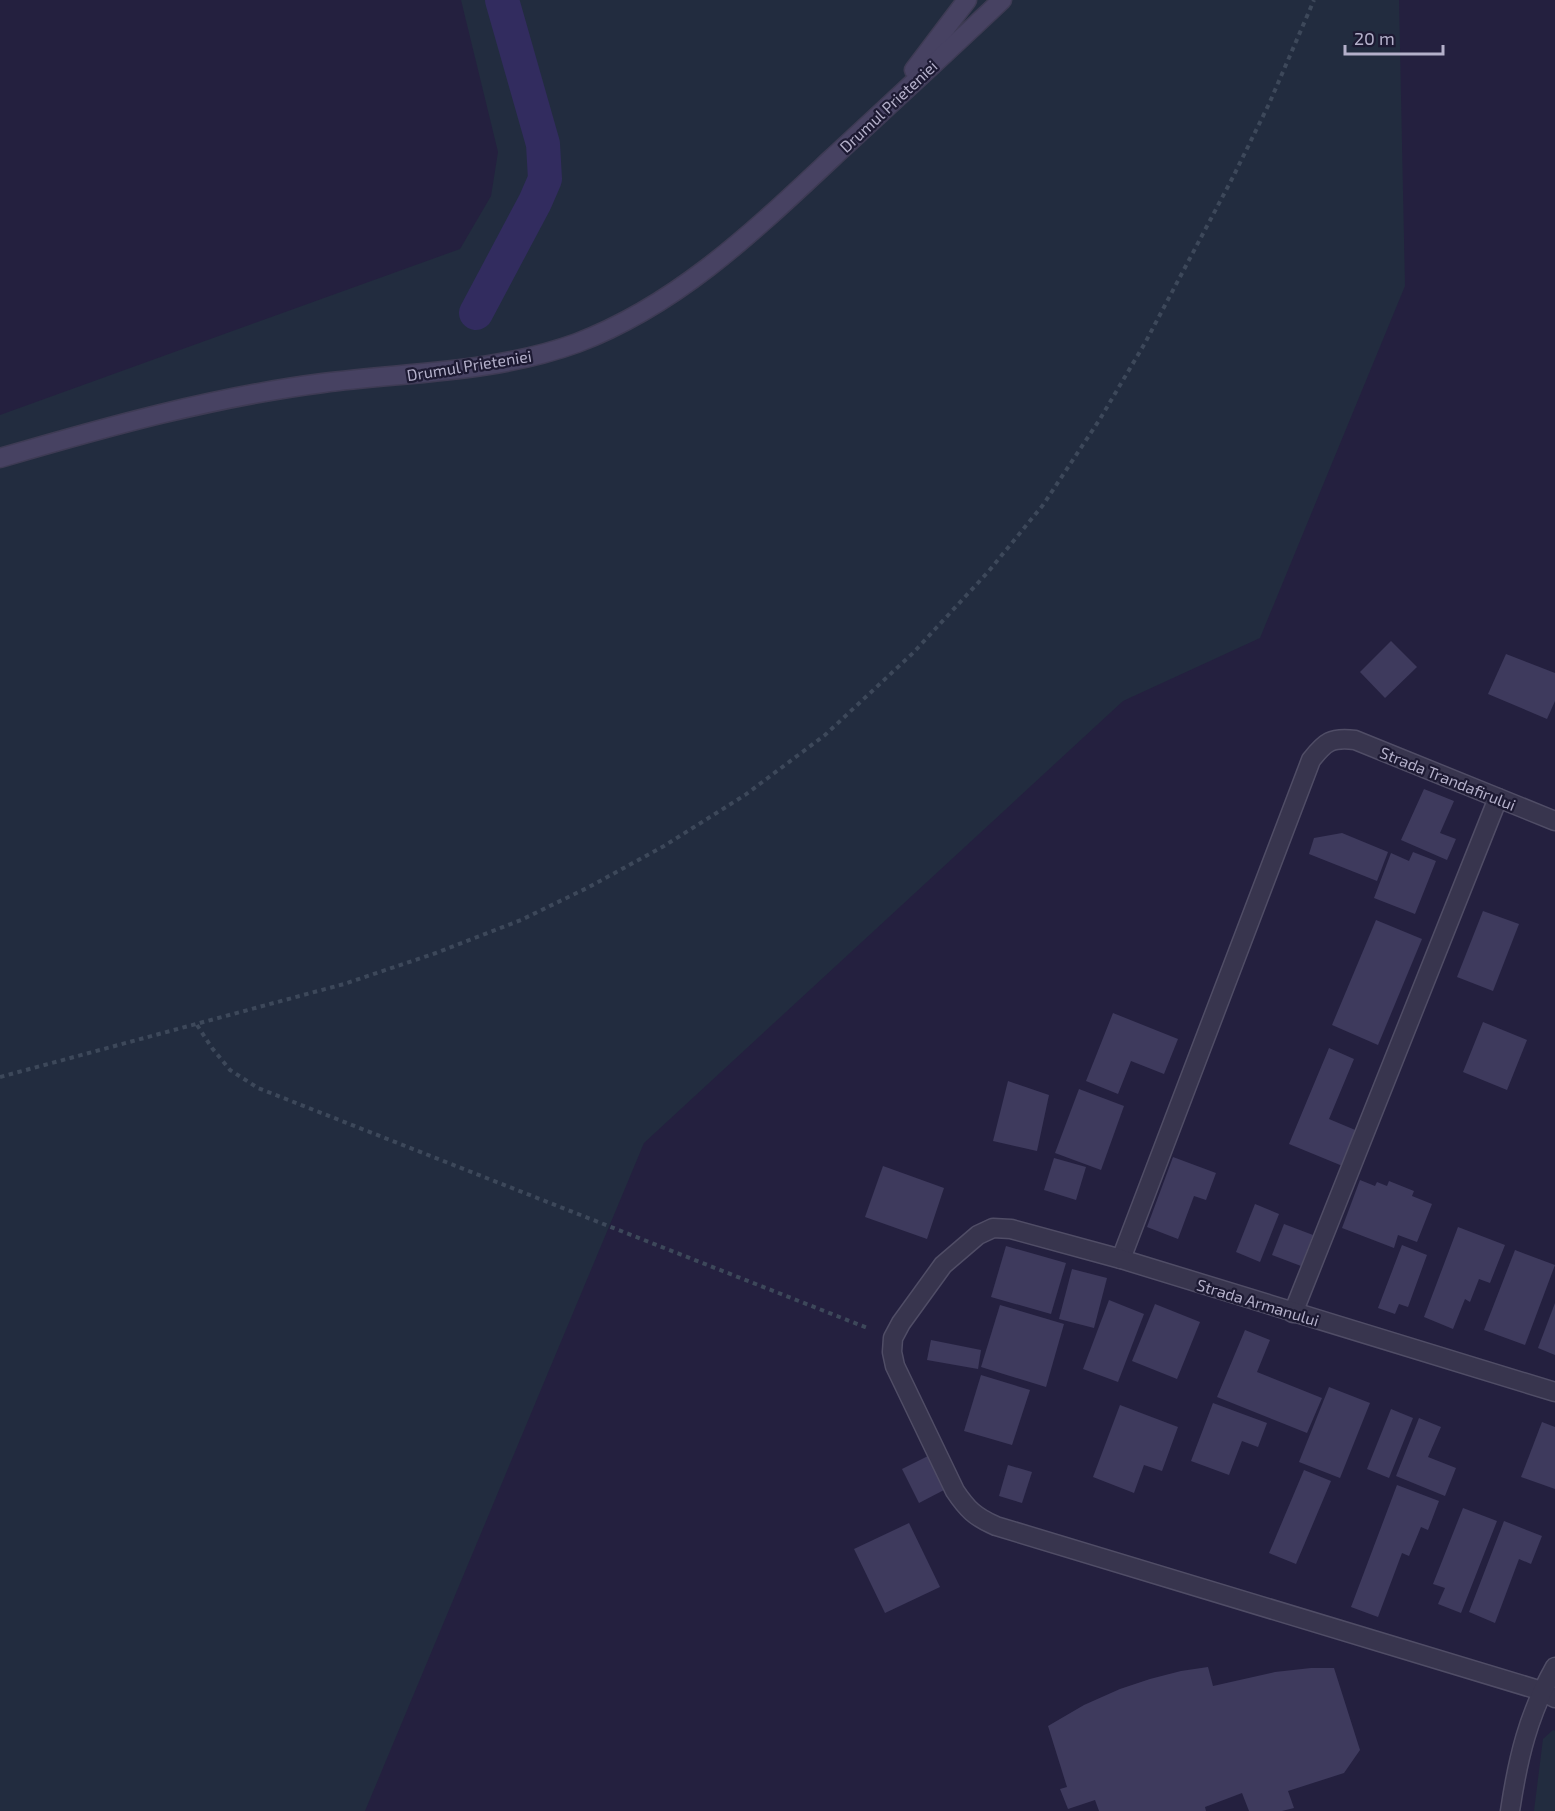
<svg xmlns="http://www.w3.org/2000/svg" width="1555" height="1811" viewBox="0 0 1555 1811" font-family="'Exo 2',sans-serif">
<rect width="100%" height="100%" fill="#24203f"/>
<g fill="#222c3f">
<path d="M461,0H1399L1405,286L1260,638L1123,701L644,1143L365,1811H0V415L460,249L491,196L498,152Z"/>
<path d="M1553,1730L1555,1731V1811H1534L1543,1739Z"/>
</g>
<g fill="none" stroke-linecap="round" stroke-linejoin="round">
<path stroke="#322c5f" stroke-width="34" d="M476,313L535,202L545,179L543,144L502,0"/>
</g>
<g fill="#3e3a5d">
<path d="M1391,641L1417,667L1385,698L1360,672Z"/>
<path d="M1506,654L1555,673V701L1547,719L1488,694Z"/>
<path d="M1424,789L1454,801L1440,833L1456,839L1447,860L1401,840Z"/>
<path d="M1342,833L1388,852L1377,881L1309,854L1314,838Z"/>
<path d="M1413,852L1436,861L1415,914L1374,898L1391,853L1409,861Z"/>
<path d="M1483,911L1519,924L1493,991L1457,977Z"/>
<path d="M1376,920L1422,939L1378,1045L1332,1025Z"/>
<path d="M1113,1013L1178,1039L1164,1074L1131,1061L1118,1094L1086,1081Z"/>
<path d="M1483,1022L1527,1040L1507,1090L1463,1072Z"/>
<path d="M1329,1048L1354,1059L1329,1119L1360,1132L1345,1167L1289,1144Z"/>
<path d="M1008,1081L1049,1095L1037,1151L993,1141Z"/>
<path d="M1079,1089L1124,1106L1101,1170L1055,1153Z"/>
<path d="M1173,1157L1216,1173L1206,1200L1194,1196L1178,1239L1147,1227Z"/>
<path d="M1054,1158L1086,1167L1076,1200L1044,1190Z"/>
<path d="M883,1166L944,1188L927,1239L865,1217Z"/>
<path d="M1360,1180L1375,1186L1377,1182L1387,1186L1389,1181L1414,1191L1412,1196L1432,1204L1417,1242L1398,1235L1394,1248L1342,1228Z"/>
<path d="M1255,1204L1279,1214L1260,1262L1236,1252Z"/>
<path d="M1284,1224L1313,1235L1301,1266L1272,1255Z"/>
<path d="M1458,1227L1505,1245L1490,1283L1479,1279L1470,1302L1465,1299L1453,1329L1424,1317Z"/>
<path d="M1402,1245L1427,1255L1408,1307L1399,1304L1395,1314L1378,1308Z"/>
<path d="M1006,1246L1066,1263L1051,1314L991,1297Z"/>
<path d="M1515,1250L1555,1265L1525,1345L1484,1330Z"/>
<path d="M1072,1269L1107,1278L1094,1328L1059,1319Z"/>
<path d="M1109,1300L1144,1314L1118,1382L1083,1369Z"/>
<path d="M1555,1303V1355L1538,1348Z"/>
<path d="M1155,1304L1200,1322L1177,1379L1132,1361Z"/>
<path d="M1000,1305L1064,1324L1046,1387L981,1367Z"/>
<path d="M1245,1330L1270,1340L1257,1372L1322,1398L1307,1433L1217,1397Z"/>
<path d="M931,1340L981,1350L978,1369L927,1360Z"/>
<path d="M981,1375L1030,1390L1012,1445L964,1431Z"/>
<path d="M1329,1387L1370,1403L1340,1478L1299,1462Z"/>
<path d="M1213,1403L1267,1423L1258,1447L1242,1441L1229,1475L1191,1461Z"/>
<path d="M1120,1405L1178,1427L1162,1471L1144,1465L1134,1493L1093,1477Z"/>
<path d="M1391,1409L1413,1418L1389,1478L1367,1469Z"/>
<path d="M1419,1418L1441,1427L1428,1457L1456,1468L1445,1496L1396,1476Z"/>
<path d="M1542,1422L1555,1427V1489L1521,1477Z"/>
<path d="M928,1456L944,1490L919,1503L902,1469Z"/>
<path d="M1008,1465L1032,1472L1022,1503L999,1496Z"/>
<path d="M1304,1470L1331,1481L1296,1564L1269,1553Z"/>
<path d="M1397,1485L1439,1501L1428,1530L1421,1527L1409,1556L1402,1553L1378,1617L1351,1607Z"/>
<path d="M1463,1508L1497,1521L1461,1613L1438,1604L1445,1588L1433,1584Z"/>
<path d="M1504,1521L1542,1536L1531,1564L1519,1559L1495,1623L1469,1612Z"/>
<path d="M909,1523L940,1587L885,1613L854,1549Z"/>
<path d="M1208,1667L1213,1686L1275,1672L1311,1668H1334L1360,1750L1344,1773L1288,1791L1294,1808L1282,1811H1249L1242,1793L1205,1807L1206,1811H1099L1095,1800L1068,1809L1060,1789L1067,1787L1048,1726L1084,1705L1120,1689L1150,1679L1181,1671Z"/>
</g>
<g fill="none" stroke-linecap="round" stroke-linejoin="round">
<defs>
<g id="street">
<path d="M1121,1259L1311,760C1325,742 1331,737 1355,740L1555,821"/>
<path d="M1293,1313L1498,798"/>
<path d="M1555,1392L1121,1259L1011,1229L993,1228L978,1235L943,1265L901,1323L893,1338L892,1352L895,1366L955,1491C967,1509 975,1517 996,1526L1542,1691L1555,1698"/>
<path d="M1510,1811C1518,1758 1528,1715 1555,1667"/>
</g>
<g id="secondary">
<path d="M914,70L967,0"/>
<path d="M0,458C106,427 213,397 323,383C408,372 495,373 577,343C677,305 753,232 830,160C887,107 945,54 1002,0"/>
</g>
</defs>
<use href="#street" stroke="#504d66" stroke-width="21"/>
<use href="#secondary" stroke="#3e3b54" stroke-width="21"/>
<g stroke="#3d485a" stroke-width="4" stroke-dasharray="4.5 4.5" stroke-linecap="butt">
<path d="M197,1025L212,1048L230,1070L258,1088L870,1329"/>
<path d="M0,1077L344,984L436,953L521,920L589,887L664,846L745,795L825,735L913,653L988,572L1043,505L1100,419L1145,343L1233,177L1269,104L1314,0"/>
</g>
<use href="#street" stroke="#38354e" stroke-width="18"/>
<use href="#secondary" stroke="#474262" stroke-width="18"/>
</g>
<g text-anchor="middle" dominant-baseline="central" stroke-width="4.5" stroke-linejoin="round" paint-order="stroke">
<g font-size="16" fill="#b4b0ca" stroke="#1d1a33">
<text transform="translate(888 106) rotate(-43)">Drumul Prieteniei</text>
<text transform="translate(469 365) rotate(-9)">Drumul Prieteniei</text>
<text transform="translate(1448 778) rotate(22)">Strada Trandafirului</text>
<text transform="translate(1258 1302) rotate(17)">Strada Armanului</text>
</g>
</g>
<path d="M1345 45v9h98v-9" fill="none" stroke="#b4b0ca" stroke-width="3"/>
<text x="1354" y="45" font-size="18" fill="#b4b0ca" stroke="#1d1a33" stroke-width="4.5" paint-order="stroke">20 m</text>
</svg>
